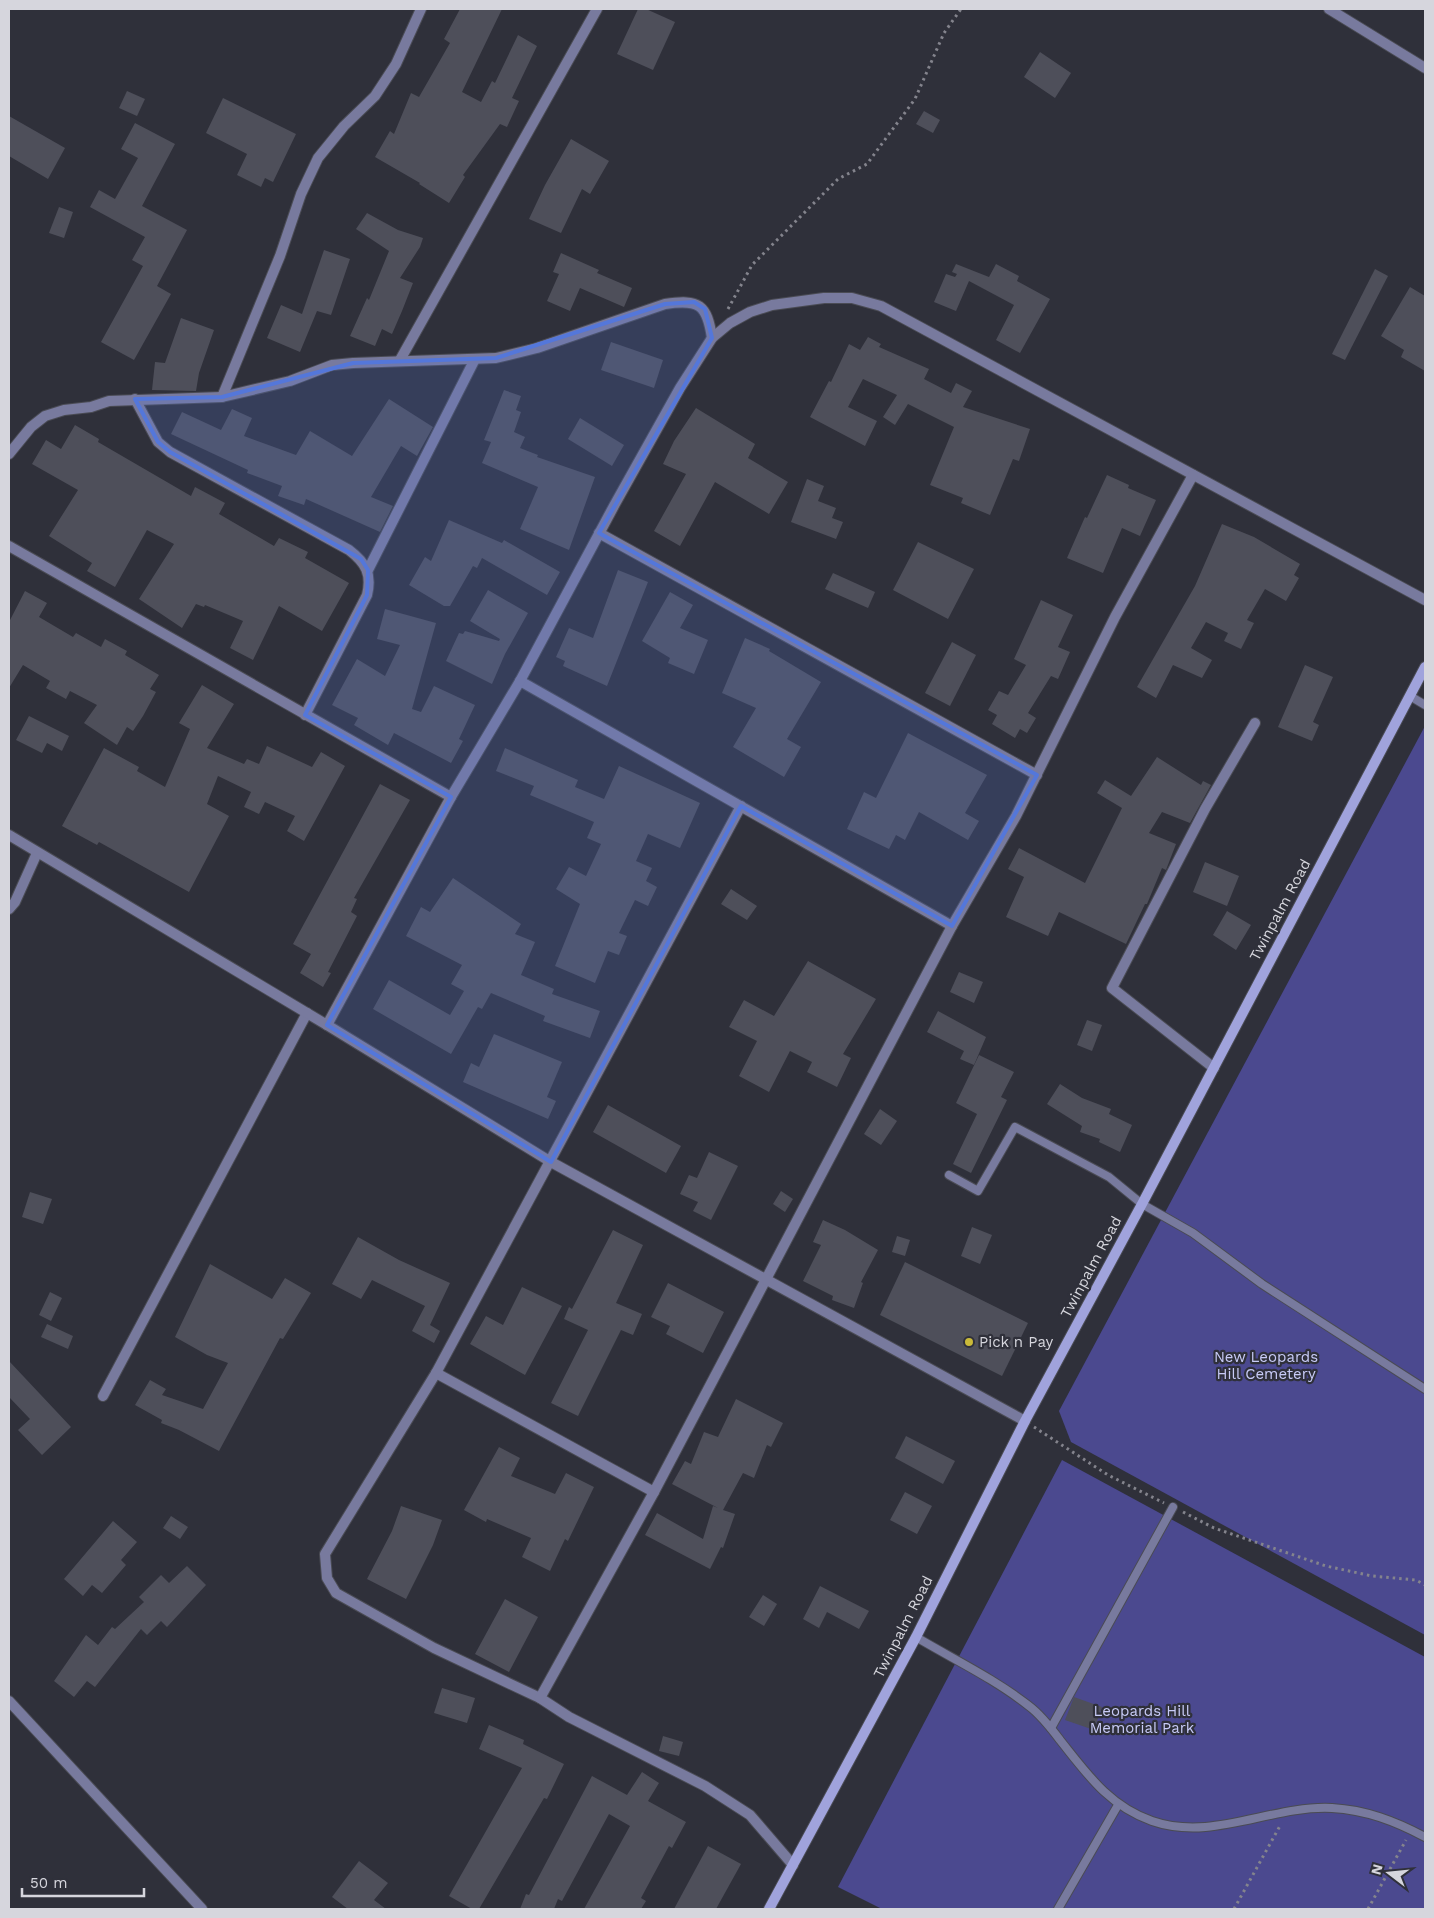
<svg xmlns="http://www.w3.org/2000/svg" width="1434" height="1918" viewBox="0 0 1434 1918" font-family="'Work Sans',sans-serif">
<rect width="100%" height="100%" fill="#2f303a"/>
<g fill="#4b498f">
<path d="M1425,726V1635L1071,1442L1059,1411Z"/>
<path d="M1062,1460L1425,1657V1909H882L838,1887Z"/>
</g>
<g fill="#4e4f5a">
<path d="M460,9H502L462,92L481,102L492,81L495,83L518,35L537,46L512,98L519,101L507,127L500,124L463,175L465,177L449,203L419,184L420,183L375,157L390,131L394,134L411,93L419,97L450,43L444,39Z"/>
<path d="M638,9H646L675,22L653,70L617,54Z"/>
<path d="M1040,52L1071,73L1055,98L1024,77Z"/>
<path d="M127,91L145,99L137,116L119,108Z"/>
<path d="M223,98L296,134L273,182L265,178L261,187L237,175L247,154L206,133Z"/>
<path d="M924,111L940,120L933,133L916,124Z"/>
<path d="M9,116L65,148L48,179L9,156Z"/>
<path d="M135,123L175,144L142,206L187,230L157,286L171,294L134,360L101,342L143,266L132,260L145,237L90,207L99,190L115,199L138,158L121,149Z"/>
<path d="M571,139L609,161L590,194L582,189L561,233L529,219L545,185Z"/>
<path d="M59,207L73,212L64,238L49,233Z"/>
<path d="M367,213L398,230L423,238L420,247L400,278L413,283L402,311L392,334L382,329L375,346L350,336L367,298L369,300L389,251L356,229Z"/>
<path d="M324,250L350,259L331,315L317,311L300,352L267,338L281,305L302,314Z"/>
<path d="M561,253L599,270L597,273L632,288L624,307L580,288L570,311L547,301L559,274L553,272Z"/>
<path d="M956,264L989,277L996,264L1019,276L1017,281L1050,299L1020,353L996,340L1014,305L969,281L956,311L934,302L946,274L955,277L957,274L952,272Z"/>
<path d="M1375,269L1388,276L1345,360L1332,354Z"/>
<path d="M1410,287L1425,296V371L1401,357L1404,350L1381,336Z"/>
<path d="M181,318L214,330L199,373L196,391L152,390L155,362L165,363Z"/>
<path d="M868,337L881,344L879,347L929,369L924,379L951,393L956,383L972,391L963,407L1030,429L1019,461L1013,459L990,515L961,503L963,498L930,485L954,427L908,404L895,425L883,417L897,395L863,379L848,407L877,421L865,446L810,417L829,381L831,382L849,344L860,350Z"/>
<path d="M611,342L663,360L654,388L601,370Z"/>
<path d="M504,390L521,396L516,410L521,412L514,432L525,437L520,448L538,455L537,457L595,477L569,550L520,529L538,487L482,463L491,442L484,440Z"/>
<path d="M389,399L433,427L417,456L401,446L371,497L393,506L380,532L306,499L304,505L278,496L282,486L247,473L248,470L171,434L182,412L221,430L232,409L252,418L244,436L296,455L310,431L352,456Z"/>
<path d="M696,408L755,444L748,458L788,482L769,514L715,482L680,546L654,531L686,474L663,464L674,441Z"/>
<path d="M580,418L624,445L612,466L568,439Z"/>
<path d="M75,425L99,439L98,442L191,496L195,487L225,503L219,514L274,546L279,538L308,552L305,558L349,583L322,631L279,606L253,660L230,648L243,621L205,605L204,607L196,604L182,628L139,599L174,544L147,530L115,587L87,571L92,563L49,536L78,490L32,464L46,440L61,449Z"/>
<path d="M1107,475L1129,485L1128,488L1156,500L1140,536L1122,528L1103,573L1067,558L1085,517L1087,518Z"/>
<path d="M807,479L824,486L818,501L836,508L832,518L843,522L836,539L791,522Z"/>
<path d="M449,520L502,543L504,540L560,572L547,595L482,558L477,568L473,566L450,606H444L409,585L425,557L431,561Z"/>
<path d="M1222,524L1254,537L1300,564L1294,575L1299,578L1286,601L1265,589L1247,620L1254,623L1241,649L1224,641L1228,633L1206,622L1191,648L1212,660L1202,678L1173,665L1156,698L1137,687L1195,586Z"/>
<path d="M918,542L974,569L948,619L893,590Z"/>
<path d="M618,570L648,582L607,686L563,666L565,661L556,657L569,628L593,638Z"/>
<path d="M833,573L875,592L868,608L825,589Z"/>
<path d="M488,590L528,613L505,654L492,684L446,661L459,633L463,634L465,631L499,641L500,639L470,621Z"/>
<path d="M25,591L47,603L39,617L73,637L76,633L101,647L105,639L127,651L125,655L159,675L150,689L156,692L143,716L133,731L127,727L117,745L84,723L97,705L70,691L66,699L46,688L50,681L23,665L9,688V622Z"/>
<path d="M670,592L693,605L680,628L708,640L694,674L668,663L670,658L642,641Z"/>
<path d="M1041,600L1073,615L1058,647L1070,652L1058,679L1051,676L1028,713L1036,718L1027,733L1020,729L1015,738L992,724L997,715L988,710L999,691L1008,695L1026,665L1014,659Z"/>
<path d="M385,609L436,623L412,709L421,712L434,686L475,705L459,739L463,741L451,763L394,733L388,745L354,725L358,718L332,705L357,659L385,676L400,645L377,639Z"/>
<path d="M745,638L770,649L769,651L821,682L787,739L801,747L784,777L733,747L756,708L722,693Z"/>
<path d="M952,642L976,655L950,706L925,693Z"/>
<path d="M1305,665L1333,677L1313,722L1319,725L1312,741L1278,727Z"/>
<path d="M202,685L234,704L207,748L244,764L247,759L259,764L267,746L312,767L321,752L345,766L304,841L287,831L295,816L265,802L259,814L244,807L251,792L218,776L207,804L229,816L189,892L99,842L97,845L62,826L104,748L139,767L137,771L165,787L190,729L179,723Z"/>
<path d="M29,716L69,736L62,751L47,743L42,753L16,740Z"/>
<path d="M908,733L987,775L965,813L979,821L968,840L919,812L905,840L896,835L889,849L847,829L864,792L876,798Z"/>
<path d="M505,748L578,780L575,787L604,799L619,766L700,803L680,848L648,834L636,861L652,868L646,881L657,887L648,906L635,900L619,933L627,936L619,955L608,951L595,983L555,966L580,904L556,889L569,867L586,876L601,844L587,838L594,822L530,795L534,786L496,771Z"/>
<path d="M1157,757L1201,785L1203,781L1211,785L1190,823L1162,812L1149,833L1176,844L1166,870L1162,868L1147,904H1145L1126,944L1059,912L1048,936L1006,917L1024,877L1008,869L1019,848L1085,883L1122,808L1097,793L1105,780L1131,796Z"/>
<path d="M380,784L410,800L354,898L357,899L351,912L357,916L328,972L331,973L323,987L300,973L311,954L293,944Z"/>
<path d="M1205,862L1239,876L1227,906L1193,892Z"/>
<path d="M453,878L521,924L515,934L535,942L521,975L554,989L552,994L600,1011L590,1038L543,1021L545,1016L491,993L482,1009L478,1007L451,1054L373,1009L389,980L450,1015L464,991L451,984L462,965L406,936L421,907L430,912Z"/>
<path d="M731,889L757,906L747,920L721,904Z"/>
<path d="M1227,911L1251,925L1236,950L1213,935Z"/>
<path d="M808,961L876,999L843,1054L851,1058L837,1087L807,1072L812,1062L790,1051L769,1092L739,1076L757,1041L729,1027L744,1000L774,1016Z"/>
<path d="M959,972L983,982L974,1003L950,992Z"/>
<path d="M938,1011L986,1037L974,1065L960,1059L964,1051L927,1032Z"/>
<path d="M1087,1020L1102,1025L1092,1051L1077,1045Z"/>
<path d="M494,1034L562,1062L547,1097L556,1101L548,1119L463,1082L471,1063L479,1067Z"/>
<path d="M979,1055L1014,1072L1001,1097L1007,1100L971,1173L953,1164L977,1114L956,1103Z"/>
<path d="M1060,1084L1082,1098L1111,1109L1109,1114L1132,1125L1120,1152L1099,1142L1100,1139L1080,1132L1082,1126L1047,1104Z"/>
<path d="M608,1105L681,1146L666,1173L593,1132Z"/>
<path d="M880,1109L897,1121L881,1145L864,1134Z"/>
<path d="M709,1152L738,1166L711,1220L693,1211L698,1202L680,1194L689,1175L697,1178Z"/>
<path d="M781,1191L793,1199L785,1212L773,1204Z"/>
<path d="M30,1192L52,1199L43,1224L22,1217Z"/>
<path d="M823,1220L845,1230L878,1250L861,1282L863,1283L854,1308L832,1300L833,1296L803,1281L821,1245L813,1242Z"/>
<path d="M972,1227L992,1235L980,1264L961,1256Z"/>
<path d="M613,1230L643,1245L616,1303L642,1314L633,1335L621,1330L578,1416L551,1403L588,1330L564,1319L569,1307L572,1309Z"/>
<path d="M897,1236L910,1240L905,1256L892,1252Z"/>
<path d="M358,1237L399,1260L450,1283L430,1325L440,1331L434,1343L412,1331L425,1306L372,1280L361,1299L332,1284Z"/>
<path d="M905,1262L1028,1323L1002,1376L880,1315Z"/>
<path d="M210,1264L272,1299L285,1278L311,1293L283,1339L280,1338L219,1451L179,1430L161,1423L162,1420L135,1405L150,1380L166,1389L162,1395L203,1409L228,1363L207,1355L175,1337Z"/>
<path d="M668,1283L724,1312L703,1353L666,1334L670,1326L651,1317Z"/>
<path d="M522,1287L562,1306L525,1375L470,1344L486,1316L503,1325Z"/>
<path d="M50,1292L62,1298L51,1321L39,1315Z"/>
<path d="M47,1324L73,1336L68,1349L41,1337Z"/>
<path d="M9,1361L71,1427L42,1455L18,1430L30,1419L9,1397Z"/>
<path d="M736,1399L783,1423L771,1447L767,1445L754,1478L743,1473L723,1510L735,1514L723,1548L721,1547L710,1569L645,1535L657,1513L703,1539L713,1506L718,1508L672,1484L685,1461L691,1464L704,1432L718,1437Z"/>
<path d="M906,1436L955,1461L943,1484L895,1458Z"/>
<path d="M499,1447L520,1458L511,1476L555,1494L566,1473L594,1487L568,1541L565,1539L550,1571L522,1557L531,1538L487,1519L486,1522L464,1510Z"/>
<path d="M905,1492L932,1506L917,1534L890,1520Z"/>
<path d="M401,1506L442,1520L433,1545L406,1599L367,1579L392,1531Z"/>
<path d="M171,1516L188,1527L180,1539L163,1528Z"/>
<path d="M113,1521L137,1542L121,1560L126,1565L102,1593L92,1585L83,1596L64,1579Z"/>
<path d="M187,1566L206,1585L167,1627L161,1621L147,1635L141,1629L95,1687L87,1681L74,1697L54,1681L86,1635L98,1645L112,1627L115,1629L144,1602L139,1597L161,1575L169,1583Z"/>
<path d="M820,1586L869,1611L859,1629L827,1612L819,1628L803,1619Z"/>
<path d="M763,1595L777,1604L764,1626L749,1617Z"/>
<path d="M505,1599L538,1617L509,1672L475,1654Z"/>
<path d="M442,1688L475,1698L467,1723L434,1713Z"/>
<path d="M1074,1697L1102,1707L1094,1730L1065,1720Z"/>
<path d="M489,1725L524,1740L523,1744L564,1764L547,1799L544,1798L479,1909H472L449,1896L522,1768L479,1749Z"/>
<path d="M663,1736L683,1742L679,1756L659,1751Z"/>
<path d="M642,1772L659,1783L648,1801L686,1822L672,1848L669,1846L641,1898L646,1901L641,1909H584L630,1826L609,1814L562,1901L558,1899L554,1909H520L526,1894L529,1895L592,1776L627,1795Z"/>
<path d="M708,1846L741,1864L716,1909H674Z"/>
<path d="M359,1861L388,1883L374,1900L386,1909H348L332,1897Z"/>
</g>
<g fill="none" stroke-linecap="round" stroke-linejoin="round">
<defs>
<g id="service">
<path d="M1410,696L1425,705"/>
<path d="M949,1175L978,1191L1015,1127L1109,1177L1142,1204L1193,1233L1262,1284L1425,1389"/>
<path d="M916,1637C953,1659 995,1679 1029,1706C1041,1715 1051,1728 1060,1740C1087,1774 1109,1806 1152,1821C1213,1842 1271,1805 1332,1808C1366,1810 1395,1821 1425,1837"/>
<path d="M1051,1728L1173,1507"/>
<path d="M1058,1909L1118,1805"/>
</g>
<g id="minor">
<path d="M1329,9L1425,68"/>
<path d="M400,360L597,9"/>
<path d="M222,397L280,256L301,194L318,158L344,126L375,96L396,64L421,9"/>
<path d="M135,399L158,442L170,452L349,550C366,563 372,574 367,595L305,715"/>
<path d="M9,454L31,427L45,416L64,410L91,407L109,401L222,397L290,381L332,365L353,363L496,358L537,348L665,304C699,299 707,304 712,338"/>
<path d="M599,533L1037,775"/>
<path d="M9,546L451,797"/>
<path d="M368,570L475,359"/>
<path d="M520,681L952,926"/>
<path d="M9,909L15,902L37,853"/>
<path d="M327,1025L451,797L520,681L615,504L680,388L712,338L730,323L750,312L772,305L824,298H852L881,306L1425,600"/>
<path d="M1214,1068L1112,988L1205,809L1255,723"/>
<path d="M436,1373L654,1492"/>
<path d="M103,1396L307,1013"/>
<path d="M540,1698L434,1648L336,1593L327,1578L325,1554L436,1373L741,806"/>
<path d="M9,1701L202,1909"/>
<path d="M793,1865L750,1815L705,1786L569,1717L540,1698L654,1492L952,926L1016,816L1115,617L1193,475"/>
</g>
<path id="tertiary" d="M9,835L327,1025L551,1162L1025,1421"/>
<path id="secondary" d="M769,1909L916,1637L1025,1421L1142,1204L1425,667"/>
</defs>
<use href="#service" stroke="#4a4b54" stroke-width="10"/>
<use href="#minor" stroke="#4a4b54" stroke-width="12"/>
<use href="#tertiary" stroke="#4a4b54" stroke-width="12"/>
<use href="#secondary" stroke="#4a4b54" stroke-width="12"/>
<g stroke="#84848d" stroke-width="3" stroke-dasharray="2.5 4" stroke-linecap="butt">
<path d="M728,309L752,265L838,179L867,164L915,99L944,33L961,9"/>
<path d="M1034,1427L1108,1475L1164,1503"/>
<path d="M1183,1512L1214,1528L1326,1566L1372,1576L1416,1580L1425,1585"/>
<path d="M1234,1909L1281,1824"/>
<path d="M1368,1909L1406,1840"/>
</g>
<use href="#service" stroke="#787a9e" stroke-width="8"/>
<use href="#minor" stroke="#787a9e" stroke-width="10"/>
<use href="#tertiary" stroke="#787a9e" stroke-width="10"/>
<use href="#secondary" stroke="#a0a3dc" stroke-width="10"/>
</g>
<path fill="#5477da" fill-opacity="0.2" stroke="#5477da" stroke-width="4" stroke-linejoin="round" d="M694,302L705,309L712,338L599,533L1037,775L952,926L741,806L551,1162L327,1025L451,797L305,715L367,595L368,570L361,559L170,452L158,442L135,399L222,397L353,363L496,358L665,304Z"/>
<circle fill="#caba39" stroke="#2f303a" stroke-width="2" cx="969" cy="1342" r="5"/>
<g text-anchor="middle" dominant-baseline="central" stroke-width="4.5" stroke-linejoin="round" paint-order="stroke">
<g font-size="15" fill="#d6d6dd" stroke="#2f303a">
<text transform="translate(1280 910) rotate(-62)">Twinpalm Road</text>
<text transform="translate(1091 1267) rotate(-62)">Twinpalm Road</text>
<text transform="translate(903 1627) rotate(-63)">Twinpalm Road</text>
</g>
<g font-size="15" fill="#d6d6dd" stroke="#2f303a" text-anchor="start">
<text x="979" y="1342">Pick n Pay</text>
</g>
<g font-size="15" fill="#c8cbf7" stroke="#2f303a">
<text x="1266" y="1357">New Leopards<tspan x="1266" dy="17">Hill Cemetery</tspan></text>
<text x="1142" y="1711">Leopards Hill<tspan x="1142" dy="17">Memorial Park</tspan></text>
</g>
</g>
<rect width="1434" height="1918" fill="none" stroke="#d6d6dd" stroke-width="20"/>
<g transform="translate(1389 1873) rotate(286)" stroke="#2f303a" stroke-width="4" paint-order="stroke">
<path d="M0-4L9 19L0 12L-9 19Z" fill="#d6d6dd"/>
<text y="-8" font-size="14" font-weight="bold" text-anchor="middle" fill="#d6d6dd">N</text>
</g>
<path d="M22 1888v8h122v-8" fill="none" stroke="#d6d6dd" stroke-width="2.5"/>
<text x="30" y="1888" font-size="15" fill="#d6d6dd" stroke="#2f303a" stroke-width="4" paint-order="stroke">50 m</text>
</svg>
